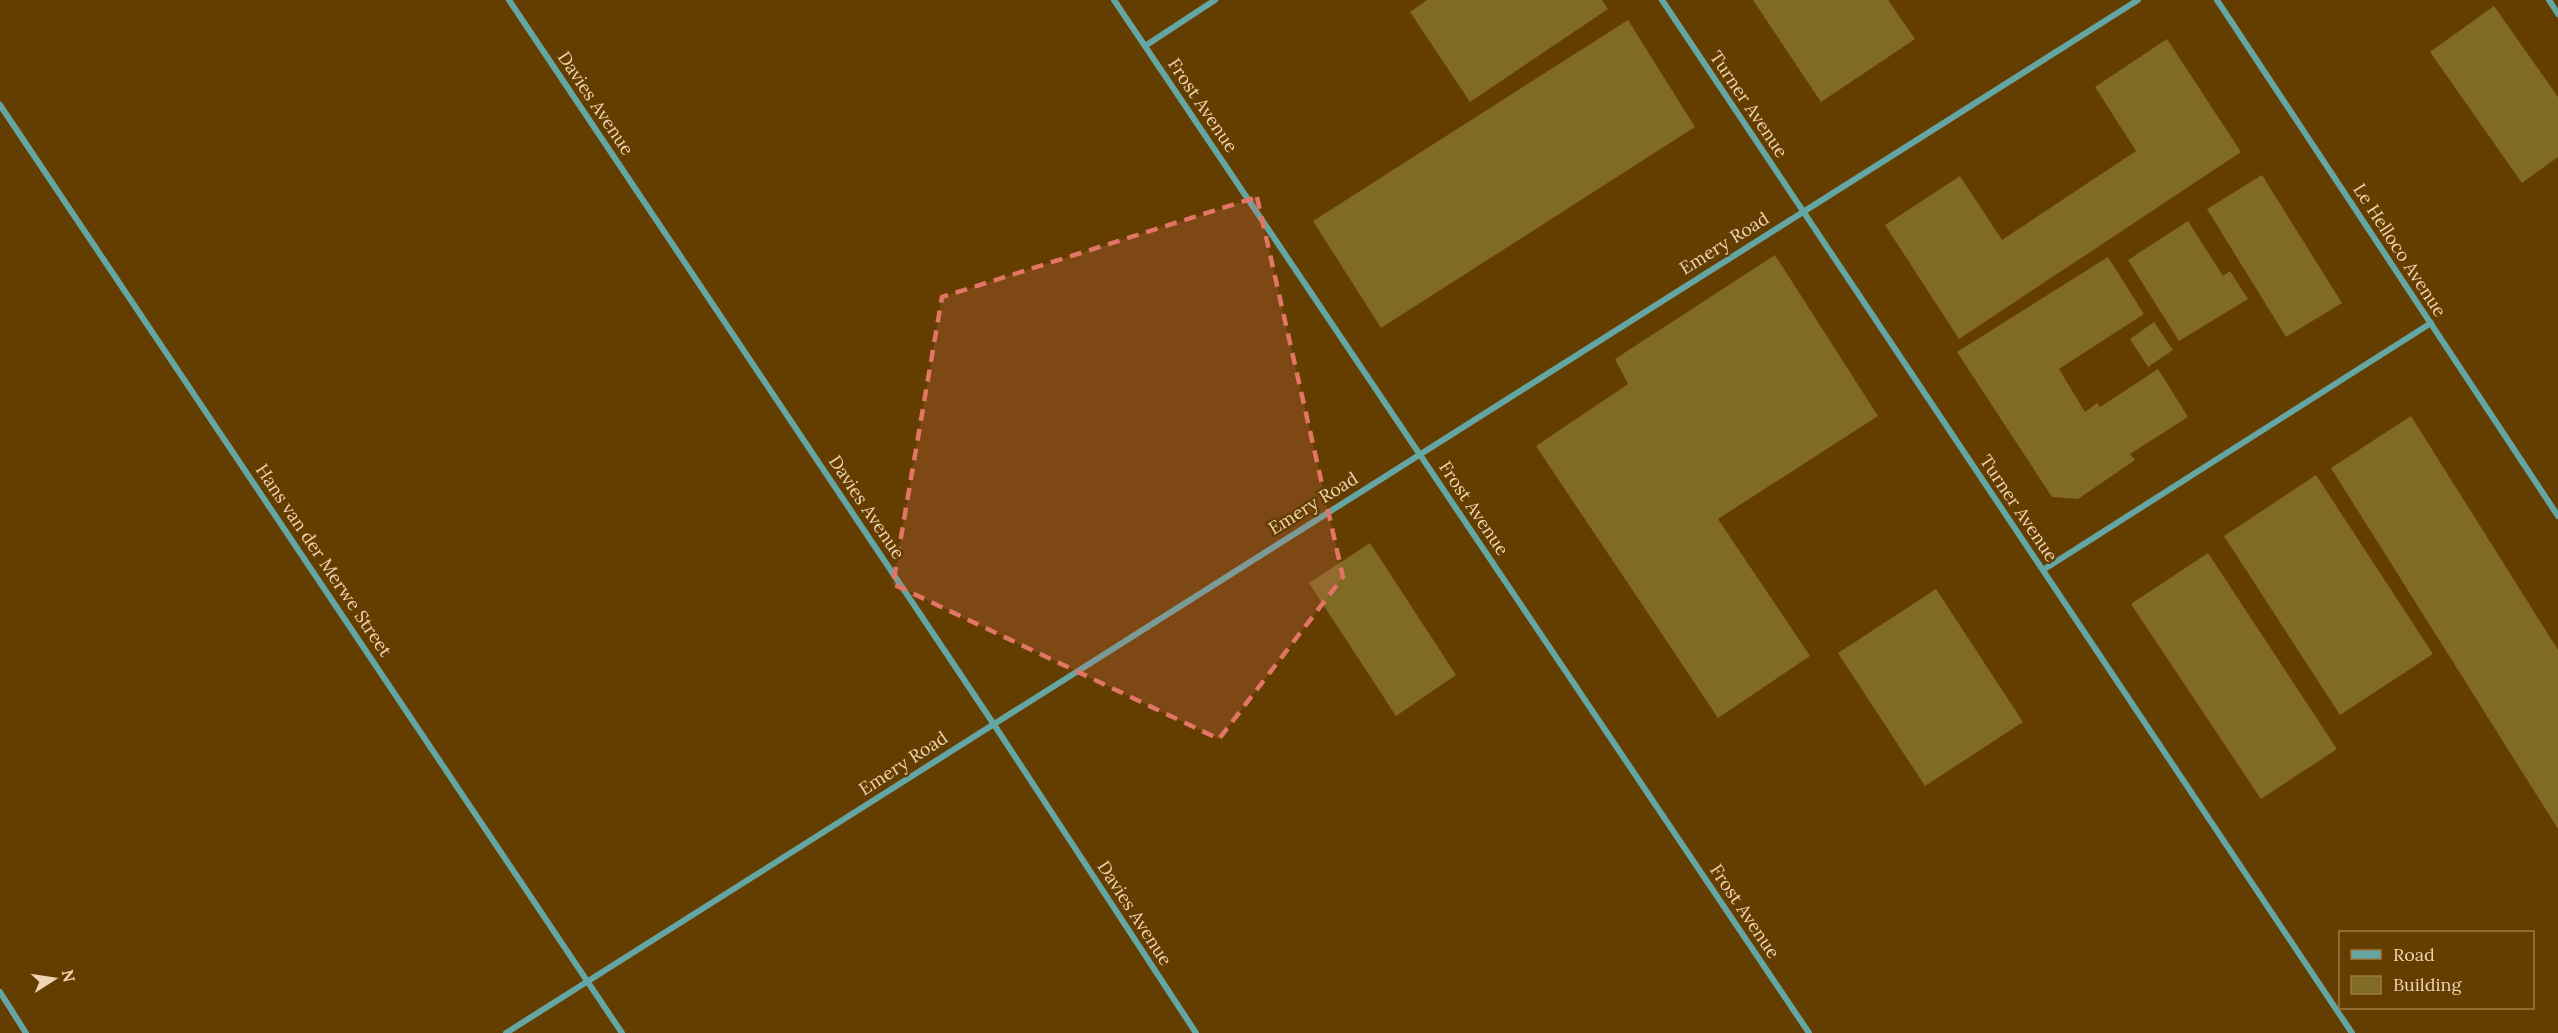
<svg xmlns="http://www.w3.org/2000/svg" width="2558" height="1033" viewBox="0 0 2558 1033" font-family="Lora,serif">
<rect width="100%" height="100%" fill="#643e00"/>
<g fill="#806a24">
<path d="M1427,0H1602L1608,9L1470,102L1410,12Z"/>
<path d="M1753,0H1888L1915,39L1821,102Z"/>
<path d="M2494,6L2558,97V157L2522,183L2430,52Z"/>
<path d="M1628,20L1695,127L1381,328L1313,221Z"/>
<path d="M2167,39L2241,152L1959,339L1885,225L1960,176L2002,240L2136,151L2095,87Z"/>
<path d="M2262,175L2342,303L2286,337L2207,209Z"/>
<path d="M2188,221L2223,276L2230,271L2248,299L2179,341L2128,260Z"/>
<path d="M1775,255L1878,416L1718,519L1810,656L1718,718L1536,446L1628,384L1615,359Z"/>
<path d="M2108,257L2144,314L2059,369L2085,412L2097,403L2100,407L2158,369L2188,417L2130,454L2135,460L2078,499L2052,497L1957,352Z"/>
<path d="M2154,322L2173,350L2148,367L2130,339Z"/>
<path d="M2411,416L2558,650V829L2331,468Z"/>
<path d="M2316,475L2433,654L2340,715L2224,536Z"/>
<path d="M1370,543L1456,675L1396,716L1309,583Z"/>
<path d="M2208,553L2337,749L2261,799L2131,604Z"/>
<path d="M1936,589L2023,722L1925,786L1838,653Z"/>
</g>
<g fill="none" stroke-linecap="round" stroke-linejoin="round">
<g stroke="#64a6a3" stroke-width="6">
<path d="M509,0L993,723L1196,1033"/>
<path d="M1114,0L1809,1033"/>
<path d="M1662,0L2352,1033"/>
<path d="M2217,0L2558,516"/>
<path d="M2549,0L2558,14"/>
<path d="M1145,46L1215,0"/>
<path d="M0,105L622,1033"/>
<path d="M2043,570L2431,323"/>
<path d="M0,992L26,1033"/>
<path d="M506,1033L2138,0"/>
</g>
</g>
<path fill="#e27566" fill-opacity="0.2" stroke="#e27566" stroke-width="4.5" stroke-dasharray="12 8" stroke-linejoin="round" d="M1257,197L1343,577L1219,739L893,584L942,297Z"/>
<g text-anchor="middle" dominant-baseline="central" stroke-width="5" stroke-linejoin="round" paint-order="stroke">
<g font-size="18" fill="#f0d3b2" stroke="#643e00">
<text transform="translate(596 103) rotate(56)">Davies Avenue</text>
<text transform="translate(1749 104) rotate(56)">Turner Avenue</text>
<text transform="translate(1203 105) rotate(56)">Frost Avenue</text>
<text transform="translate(1724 243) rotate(-32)">Emery Road</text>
<text transform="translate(2400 250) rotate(57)">Le Helloco Avenue</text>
<text transform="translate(1313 503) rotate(-32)">Emery Road</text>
<text transform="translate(867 507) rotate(56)">Davies Avenue</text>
<text transform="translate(1474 508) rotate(56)">Frost Avenue</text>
<text transform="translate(2019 508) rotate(56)">Turner Avenue</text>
<text transform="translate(324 560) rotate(56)">Hans van der Merwe Street</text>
<text transform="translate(903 763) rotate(-33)">Emery Road</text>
<text transform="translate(1745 911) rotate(56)">Frost Avenue</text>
<text transform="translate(1135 913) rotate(57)">Davies Avenue</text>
</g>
</g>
<rect x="2339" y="931" width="195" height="78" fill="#643e00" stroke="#9c7a47" stroke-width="1.5"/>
<rect x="2351" y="950" width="30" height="9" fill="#64a6a3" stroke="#9c7a47" stroke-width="1.5"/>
<text x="2393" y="961" font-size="18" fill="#f0d3b2">Road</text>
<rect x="2351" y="976" width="30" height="18" fill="#806a24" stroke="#9c7a47" stroke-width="1.5"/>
<text x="2393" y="991" font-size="18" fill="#f0d3b2">Building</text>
<g transform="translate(54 979) rotate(78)" stroke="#643e00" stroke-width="4.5" paint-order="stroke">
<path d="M0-4.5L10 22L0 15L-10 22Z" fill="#f0d3b2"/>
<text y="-9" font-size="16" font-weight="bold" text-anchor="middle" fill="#f0d3b2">N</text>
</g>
</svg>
